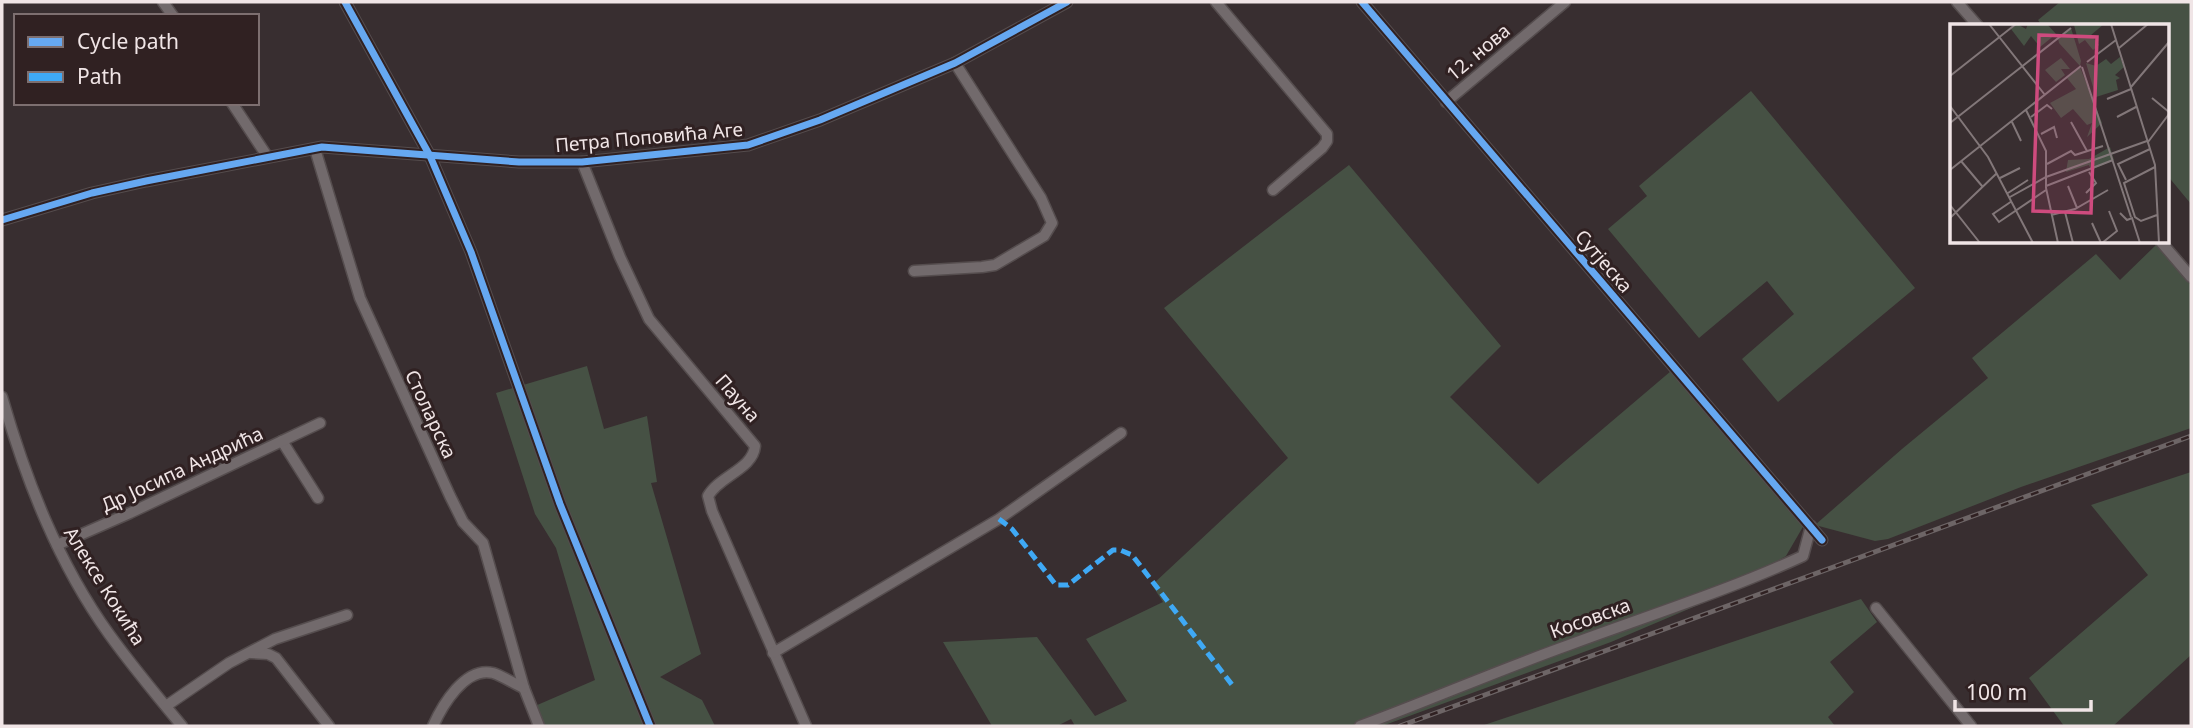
<svg xmlns="http://www.w3.org/2000/svg" width="2193" height="728" viewBox="0 0 2193 728" font-family="'Noto Sans',sans-serif">
<rect width="100%" height="100%" fill="#382e30"/>
<g fill="#465144">
<path d="M2060,2H2191V204L2167,175V26H2042L2038,20Z"/>
<path d="M1751,91L1915,288L1778,402L1742,359L1794,314L1767,281L1699,338L1608,229L1647,196L1639,186Z"/>
<path d="M1349,165L1501,346L1450,397L1538,484L1671,371L1804,525L1786,556L1717,597L1611,642L1382,726H1075L1071,719L1057,726H992L943,642L1037,637L1095,716L1127,701L1086,639L1163,602L1152,585L1288,458L1164,308Z"/>
<path d="M2157,244L2191,285V428L2021,487L1888,539L1875,541L1815,525L1902,449L1988,378L1972,358L2096,254L2120,280Z"/>
<path d="M587,366L604,429L647,416L657,482L651,483L701,654L660,677L702,700L715,726H544L535,706L595,680L556,548L535,514L496,393Z"/>
<path d="M2191,472V655L2113,726H2064L2029,678L2148,575L2091,505Z"/>
<path d="M1861,599L1877,622L1830,662L1854,692L1828,717L1835,726H1481Z"/>
</g>
<g fill="none" stroke-linecap="round" stroke-linejoin="round">
<defs>
<g id="minor">
<path d="M163,2L173,16"/>
<path d="M345,2L430,156L471,252L560,504L650,726"/>
<path d="M1216,2L1327,134V141L1322,148L1273,190"/>
<path d="M1362,2L1822,540"/>
<path d="M1957,2L1978,26"/>
<path d="M1446,102L1565,2"/>
<path d="M232,103L267,156"/>
<path d="M315,149L360,298L450,496L463,522L483,543L524,688L539,726"/>
<path d="M582,162L620,257L649,319L755,446C753,469 719,476 708,496L712,511L806,726"/>
<path d="M2,220L92,193L146,181L322,147L519,162H582L748,145L820,120L955,63L1067,2"/>
<path d="M2161,242L2191,277"/>
<path d="M914,271L982,267L995,265L1044,236L1052,223L1041,198L955,63"/>
<path d="M2,397C26,480 58,563 109,634C132,666 157,696 182,726"/>
<path d="M282,441L318,498"/>
<path d="M57,545L130,513L320,423"/>
<path d="M1876,608L1971,726"/>
<path d="M251,653L268,654L276,658L329,726"/>
<path d="M773,653L999,519L1121,433"/>
<path d="M166,706L229,663L275,639L347,615"/>
<path d="M433,726C442,706 465,666 493,673C503,676 514,684 524,688"/>
<path d="M1360,726C1430,700 1499,670 1569,645C1647,616 1727,591 1803,556L1811,526"/>
</g>
</defs>
<use href="#minor" stroke="#554d4e" stroke-width="13"/>
<use href="#minor" stroke="#726a6c" stroke-width="10"/>
<defs>
<path id="rail" d="M1400,726L2191,436"/>
</defs>
<use href="#rail" stroke="#6d6566" stroke-width="5"/>
<use href="#rail" stroke="#302122" stroke-width="2.5" stroke-dasharray="8" stroke-linecap="butt"/>
<path stroke="#3fa9f5" stroke-width="5" stroke-dasharray="10 5" stroke-linecap="butt" d="M999,519L1012,529L1056,585H1068L1113,550H1120L1132,555L1233,686"/>
<defs>
<g id="cycleway">
<path d="M345,2L430,156L471,252L560,504L650,726"/>
<path d="M1362,2L1822,540"/>
<path d="M2,220L92,193L146,181L322,147L519,162H582L748,145L820,120L955,63L1067,2"/>
</g>
</defs>
<use href="#cycleway" stroke="#302122" stroke-width="11"/>
<use href="#cycleway" stroke="#66a8f1" stroke-width="7"/>
</g>
<g text-anchor="middle" dominant-baseline="central" stroke-width="6" stroke-linejoin="round" paint-order="stroke">
<g font-size="19" fill="#f0e5e6" stroke="#302122">
<text transform="translate(1478 52) rotate(-40)">12. нова</text>
<text transform="translate(649 137) rotate(-5)">Петра Поповића Аге</text>
<text transform="translate(1604 261) rotate(49)">Сутјеска</text>
<text transform="translate(738 398) rotate(49)">Пауна</text>
<text transform="translate(431 414) rotate(65)">Столарска</text>
<text transform="translate(182 469) rotate(-25)">Др Јосипа Андрића</text>
<text transform="translate(105 586) rotate(58)">Алексе Кокића</text>
<text transform="translate(1590 618) rotate(-20)">Косовска</text>
</g>
</g>
<g transform="translate(1950 24)">
<rect width="219" height="219" fill="#382e30"/>
<path d="M67,0L76,5L78,0H97L106,10L90,23L81,12L74,22L61,5ZM154,0L141,11L149,21L143,26L135,16L129,20L124,1ZM121,4L131,37L130,42L109,19L108,14ZM170,33L174,43L165,51L170,54L166,56L168,66L146,73L136,39L146,42L156,35L161,40ZM111,34L120,45H111L115,51L106,58L95,46ZM130,43L152,99L137,113L142,99L137,101L123,85L111,94L100,79L126,65L117,54ZM160,123L164,136L141,146L139,141L116,148L118,136L139,135Z" fill="#465144"/>
<path fill="none" stroke="#827779" stroke-width="2" d="M39,0L95,71M161,0L205,141L209,219M169,24L198,0M137,38L166,16M132,43L181,193M0,52L66,0M181,63L219,18M202,74L219,88M157,75L181,65M0,82L38,133L83,219M76,86L96,127V164L108,219M81,93L97,81L102,85M167,93L186,83M62,98L71,117M121,98L137,127M0,99L121,4M91,110L104,103L107,114M198,118L219,90M11,137L32,162M97,140L121,127L125,131L153,122M205,143L174,159L185,193L191,197L207,191M0,146L131,42M50,154L70,144M176,156L168,140L200,125M96,162L163,136M118,162L127,184M58,169L78,156M136,169L146,159L139,148M60,173L96,153L197,117M62,177L43,190L49,198L96,166M0,181L30,219M115,188L123,219M170,189L177,196L182,194L190,219M101,191L125,185L158,166M0,194L47,149M142,199L151,219M152,219L167,207L159,187"/>
<path fill="#ce4b7e" fill-opacity="0.15" stroke="#ce4b7e" stroke-width="3.5" d="M89,11L147,13L141,189L83,187Z"/>
<rect width="219" height="219" fill="none" stroke="#f0e5e6" stroke-width="3.5"/>
</g>
<rect width="2193" height="728" fill="none" stroke="#f0e5e6" stroke-width="7"/>
<rect x="14" y="14" width="245" height="91" fill="#302122" stroke="#7d6f70" stroke-width="2"/>
<rect x="28" y="37" width="35" height="10" fill="#66a8f1" stroke="#7d6f70" stroke-width="2"/>
<text x="77" y="49" font-size="21" fill="#f0e5e6">Cycle path</text>
<rect x="28" y="72" width="35" height="10" fill="#3fa9f5" stroke="#7d6f70" stroke-width="2"/>
<text x="77" y="84" font-size="21" fill="#f0e5e6">Path</text>
<path d="M1955 700v10h136v-10" fill="none" stroke="#f0e5e6" stroke-width="3.5"/>
<text x="1966" y="700" font-size="21" fill="#f0e5e6" stroke="#302122" stroke-width="5" paint-order="stroke">100 m</text>
</svg>
